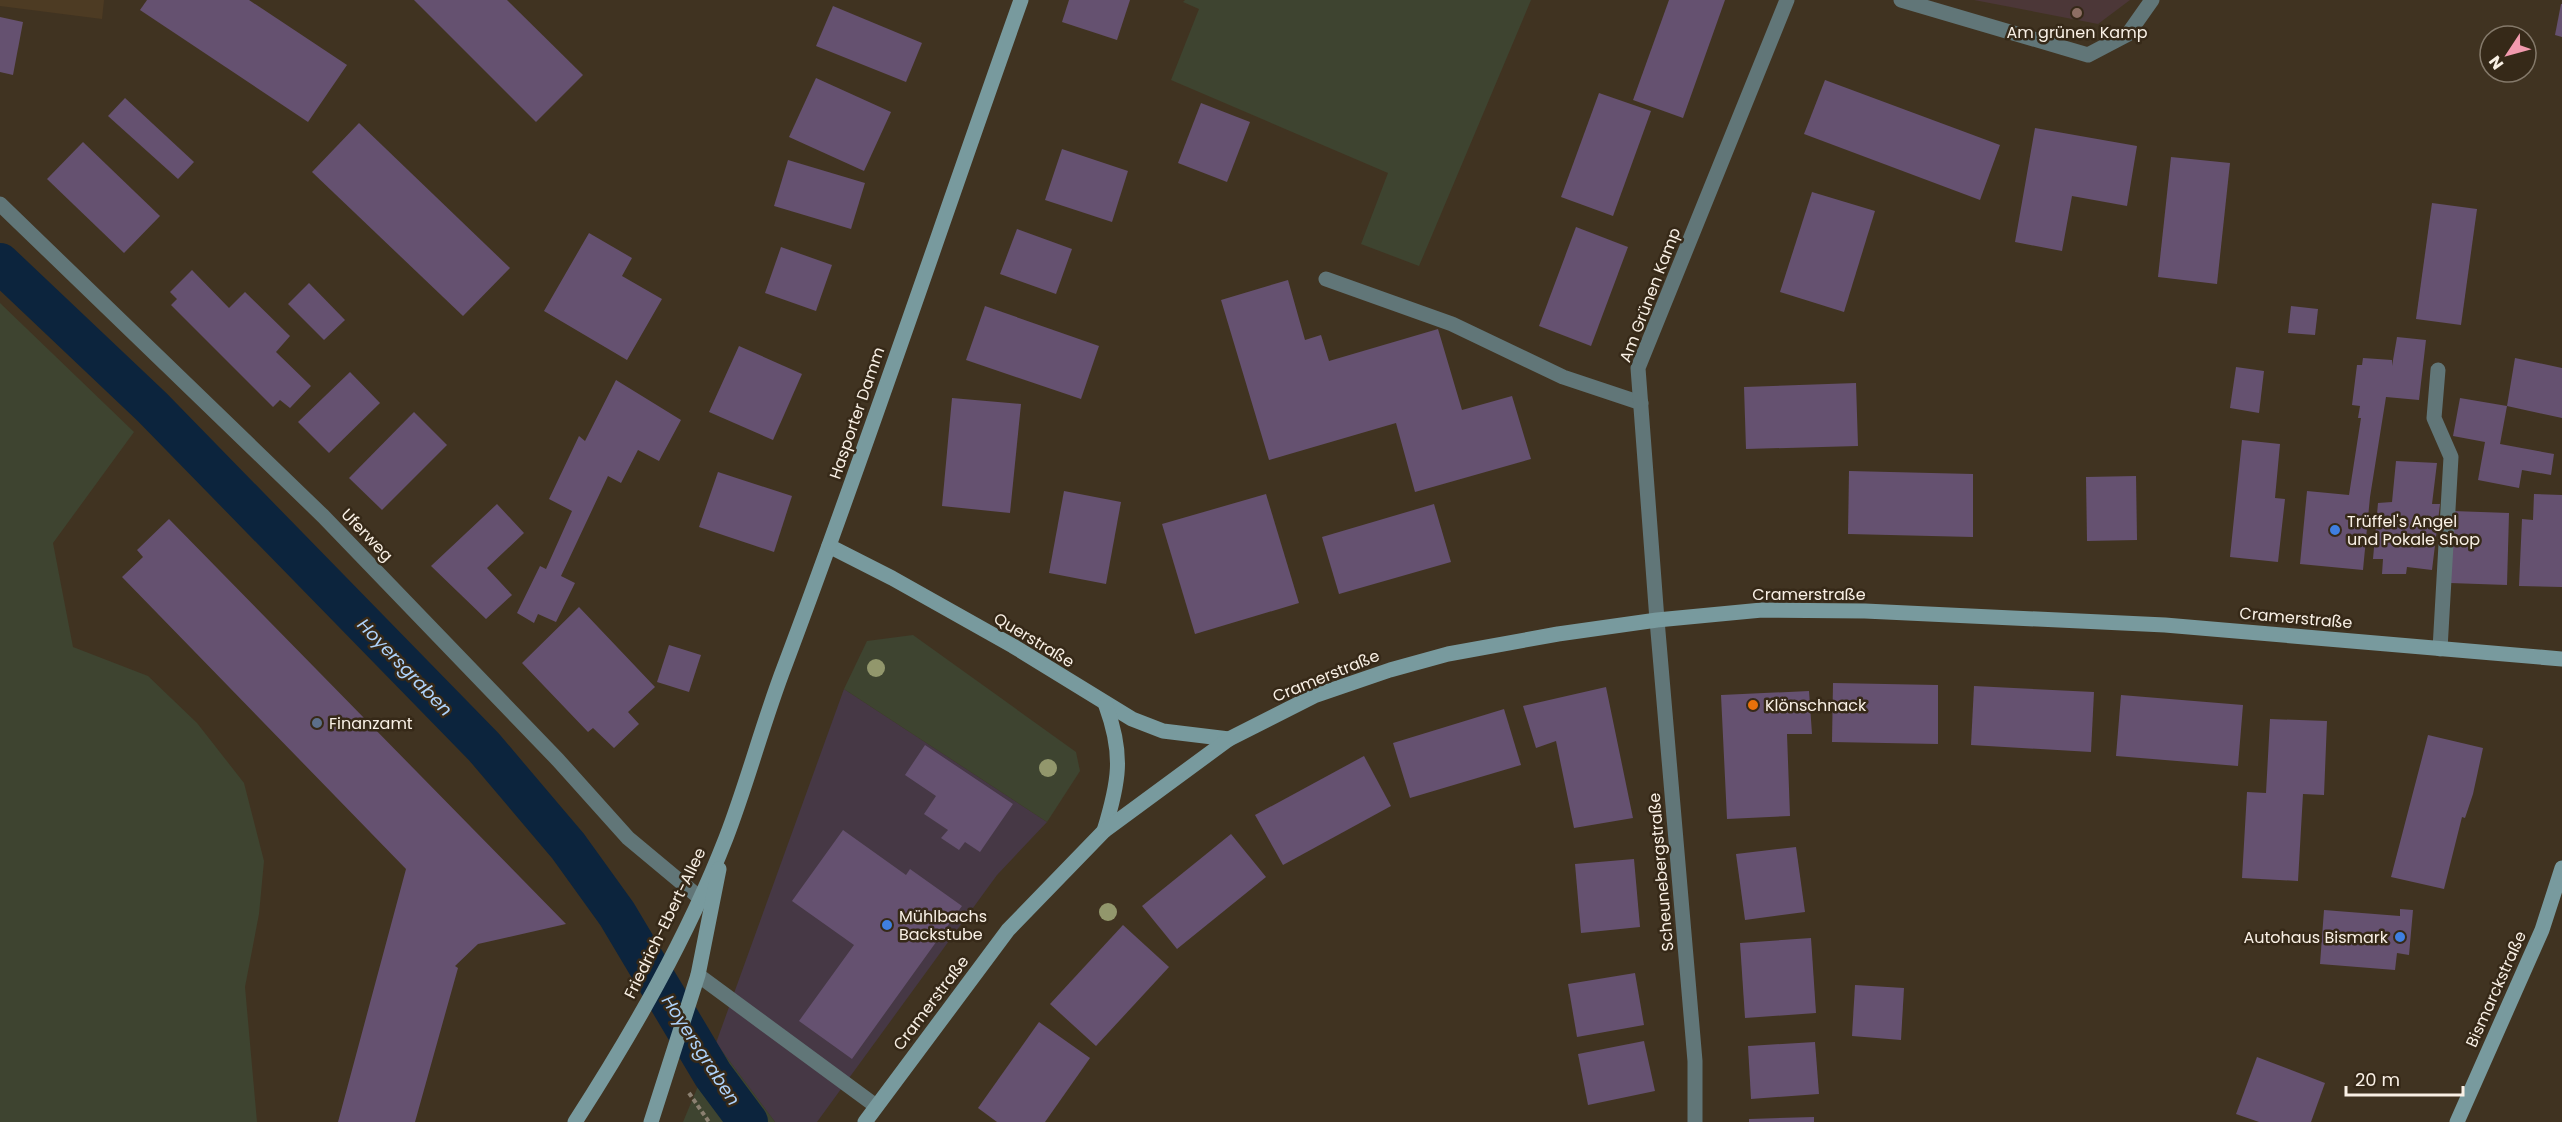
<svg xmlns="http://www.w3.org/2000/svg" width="2562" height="1122" viewBox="0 0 2562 1122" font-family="Poppins,sans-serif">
<rect width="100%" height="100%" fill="#403321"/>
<path fill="#463845" d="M844,689L1047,822L997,875L817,1122H775L716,1043Z"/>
<path fill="#4d3b23" d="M0,0H104L102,19L0,6Z"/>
<path fill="#4c3738" d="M1974,0H2130L2098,24Z"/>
<g fill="#3e4430">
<path d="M1185,0H1531L1419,266L1361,244L1388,173L1171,80L1199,9L1183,2Z"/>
<path d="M0,303L134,432L53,543L73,647L148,676L197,723L244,783L264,861L259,914L245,987L257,1122H0Z"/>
<path d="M913,635L1076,752L1080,771L1047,822L844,689L867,641Z"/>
<path d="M716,1043L775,1122H683Z"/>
</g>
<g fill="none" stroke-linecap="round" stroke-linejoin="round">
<path stroke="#0c243d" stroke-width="40" d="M0,263L152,407L484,747L568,846L617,914L713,1075L748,1122"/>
</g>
<g fill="#655170">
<path d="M147,0H249L347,65L308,122L140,10Z"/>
<path d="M414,0H507L583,75L536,122Z"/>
<path d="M1069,0H1130L1117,40L1062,22Z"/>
<path d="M1669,0H1725L1683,118L1633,100Z"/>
<path d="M2561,4H2562V37L2555,35Z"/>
<path d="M833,6L922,43L906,82L816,46Z"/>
<path d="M0,17L23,22L13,75L0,72Z"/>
<path d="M816,78L891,112L864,171L789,137Z"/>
<path d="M1825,80L2000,145L1980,200L1804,134Z"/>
<path d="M1599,93L1651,111L1613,216L1561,197Z"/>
<path d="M125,98L194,162L178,179L108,116Z"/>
<path d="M1201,103L1250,122L1227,182L1178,163Z"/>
<path d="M359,123L510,268L463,316L312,172Z"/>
<path d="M2035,128L2137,146L2127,206L2072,196L2062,251L2015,242Z"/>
<path d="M83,142L160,216L124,253L47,179Z"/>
<path d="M1062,149L1128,171L1112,222L1045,200Z"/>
<path d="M2171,157L2230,163L2217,284L2158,277Z"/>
<path d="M788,160L865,183L851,229L774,206Z"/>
<path d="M1812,192L1875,211L1844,312L1780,292Z"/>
<path d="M2432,203L2477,209L2461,325L2416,319Z"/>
<path d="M1576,227L1628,247L1591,346L1539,326Z"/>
<path d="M1017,229L1072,249L1056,294L1000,274Z"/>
<path d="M589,233L632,258L622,276L662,299L627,360L544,311Z"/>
<path d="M781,247L832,265L816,311L765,293Z"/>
<path d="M192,270L229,308L245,292L290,336L276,352L311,386L290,408L280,400L273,407L171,305L177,299L170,292Z"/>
<path d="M1288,280L1305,340L1321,335L1329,361L1438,329L1462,410L1512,396L1531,459L1415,492L1396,423L1269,460L1221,300Z"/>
<path d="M309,283L345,320L324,340L288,304Z"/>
<path d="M985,306L1099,346L1081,399L966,360Z"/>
<path d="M2291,306L2318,309L2315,335L2288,333Z"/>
<path d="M2397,337L2426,340L2419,400L2386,397L2370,497L2363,570L2300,564L2307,491L2349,495L2361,418H2358L2360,406L2352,405L2357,365H2362L2363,358L2392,360V366Z"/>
<path d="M739,346L802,374L773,440L709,412Z"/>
<path d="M2515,358L2562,368V418L2507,406Z"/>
<path d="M2236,367L2264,371L2259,413L2230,408Z"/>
<path d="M350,372L380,403L329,453L298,422Z"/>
<path d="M616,380L681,420L659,461L638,450L621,483L608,476L561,576L575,583L556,622L538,614L534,623L517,613L540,566L546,569L572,511L549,499L579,436L585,441Z"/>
<path d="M1856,383L1858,446L1746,449L1744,387Z"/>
<path d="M952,398L1021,404L1010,513L942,506Z"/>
<path d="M2460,398L2507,406L2500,444L2554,454L2551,475L2522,470L2519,488L2478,480L2485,442L2453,436Z"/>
<path d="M414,412L447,445L382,510L349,478Z"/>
<path d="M2242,440L2280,444L2275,498L2285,499L2278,562L2230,557Z"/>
<path d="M2396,461L2437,463L2432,504H2440L2432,570L2407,567L2406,574H2382L2383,559H2373L2378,503L2392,502Z"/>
<path d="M1849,471L1973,474V537L1848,534Z"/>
<path d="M718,472L792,496L774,552L699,527Z"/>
<path d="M2136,476L2137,540L2087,541L2086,477Z"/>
<path d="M1064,491L1121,502L1106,584L1049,573Z"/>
<path d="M1266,494L1299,603L1195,634L1162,524Z"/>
<path d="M2534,494L2562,495V587L2519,586L2522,519L2533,520Z"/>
<path d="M497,504L524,533L487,568L512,595L486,619L431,566Z"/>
<path d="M1434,504L1451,562L1339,594L1322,537Z"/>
<path d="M2453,511L2509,513L2507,585L2450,583Z"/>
<path d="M169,519L566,924L478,944L455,966L458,968L415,1122H338L406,869L122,577L143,557L137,550Z"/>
<path d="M579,607L655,687L628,712L639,724L614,748L593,728L588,732L522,663Z"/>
<path d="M669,645L701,655L689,692L657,682Z"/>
<path d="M1833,683L1938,685V744L1832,742Z"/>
<path d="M1974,686L2094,692L2091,752L1971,745Z"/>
<path d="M1606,687L1633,818L1574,828L1556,741L1536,748L1523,706Z"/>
<path d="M1809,691L1812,734H1787L1790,816L1727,819L1721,695Z"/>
<path d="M2121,695L2243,705L2238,766L2116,756Z"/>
<path d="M1504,709L1521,765L1410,798L1393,743Z"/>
<path d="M2270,719L2327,721L2324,795L2303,794L2298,881L2242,878L2247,792L2266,793Z"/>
<path d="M2428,735L2483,748L2473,794L2465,818L2462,817L2444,889L2391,877Z"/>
<path d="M925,745L1013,804L980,852L965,842L959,850L941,838L948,830L924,814L936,796L905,775Z"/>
<path d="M1364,756L1391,806L1283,865L1255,815Z"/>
<path d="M843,830L906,875L910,869L962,906L852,1059L799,1021L854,945L792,901Z"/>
<path d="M1231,834L1266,877L1177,949L1142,906Z"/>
<path d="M1796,847L1805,912L1745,920L1736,854Z"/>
<path d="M1634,859L1640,927L1581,933L1575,864Z"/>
<path d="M2400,909L2413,910L2409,955L2397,953L2395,970L2320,964L2324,910L2400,916Z"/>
<path d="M1123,925L1169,967L1096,1046L1050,1004Z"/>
<path d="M1811,938L1816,1013L1745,1018L1740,943Z"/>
<path d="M1635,973L1644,1025L1577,1037L1568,984Z"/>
<path d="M1855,985L1904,988L1901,1040L1852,1036Z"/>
<path d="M1039,1022L1090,1058L1045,1122H997L978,1108Z"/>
<path d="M1644,1041L1655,1091L1588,1105L1578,1054Z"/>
<path d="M1815,1042L1819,1094L1751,1099L1748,1046Z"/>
<path d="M2257,1057L2325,1083L2311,1122H2259L2236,1114Z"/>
<path d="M1814,1117V1122H1749V1119Z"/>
</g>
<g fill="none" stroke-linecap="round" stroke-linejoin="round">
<path stroke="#8b8071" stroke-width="4" stroke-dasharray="4.5 3" stroke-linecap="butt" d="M689,1093L709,1122"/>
<g stroke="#617678" stroke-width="15">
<path d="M1326,279L1452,324L1563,377L1641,403"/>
<path d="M2438,370L2434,418L2451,457L2440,649"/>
<path d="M698,975L876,1106"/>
</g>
<g stroke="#617678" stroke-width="15">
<path d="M1901,0L2088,55L2128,34L2152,0"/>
<path d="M0,204L323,516L558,760L628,838L700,898"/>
<path d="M1695,1122V1061L1657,620L1638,368L1787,0"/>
</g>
<g stroke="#789a9e" stroke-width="15">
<path d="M829,546L892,578L1013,646L1132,719L1163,731L1229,739"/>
<path d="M1104,831C1119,782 1124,755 1106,706"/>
<path d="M575,1122C633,1032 687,938 726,838C748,781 763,722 785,665C868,445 942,222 1021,0"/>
<path d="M651,1122L698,975L719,869"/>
<path d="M865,1122L1008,930L1104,831L1229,739L1314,696L1390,670L1448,654L1558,634L1657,620L1762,610L1865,611L2165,625L2562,659"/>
<path d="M2457,1122L2542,930L2562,868"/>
</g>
</g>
<g fill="#92976c">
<circle cx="876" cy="668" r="9"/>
<circle cx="1048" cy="768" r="9"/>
<circle cx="1108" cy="912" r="9"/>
</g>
<circle fill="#8d6e63" stroke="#362918" stroke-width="2" cx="2077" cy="13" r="6"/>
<g fill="#3f7fe0" stroke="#362918" stroke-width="2">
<circle cx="2335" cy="530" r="6"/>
<circle cx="887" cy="925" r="6"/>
<circle cx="2400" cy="937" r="6"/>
</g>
<circle fill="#e8710a" stroke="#362918" stroke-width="2" cx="1753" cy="705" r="6"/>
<circle fill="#5c6f8a" stroke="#362918" stroke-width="2" cx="317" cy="723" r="6"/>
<g text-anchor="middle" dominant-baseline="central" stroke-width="5" stroke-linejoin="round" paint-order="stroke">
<g font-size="16" fill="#f9f0e5" stroke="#362918" text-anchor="start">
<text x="2077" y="32" text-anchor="middle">Am grünen Kamp</text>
<text x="2347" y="521">Trüffel's Angel<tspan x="2347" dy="18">und Pokale Shop</tspan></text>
<text x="1765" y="705">Klönschnack</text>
<text x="329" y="723">Finanzamt</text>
<text x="899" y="916">Mühlbachs<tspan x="899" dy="18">Backstube</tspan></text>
<text x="2388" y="937" text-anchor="end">Autohaus Bismark</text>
</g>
<g font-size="16" fill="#f9f0e5" stroke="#362918">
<text transform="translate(1650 295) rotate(-69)">Am Grünen Kamp</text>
<text transform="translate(857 413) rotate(-71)">Hasporter Damm</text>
<text transform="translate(367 535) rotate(46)">Uferweg</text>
<text x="1809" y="594">Cramerstraße</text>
<text transform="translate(2296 618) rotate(5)">Cramerstraße</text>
<text transform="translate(1034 640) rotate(31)">Querstraße</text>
<text transform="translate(1326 676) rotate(-22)">Cramerstraße</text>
<text transform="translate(1661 872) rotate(-95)">Scheunebergstraße</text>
<text transform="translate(665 923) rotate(-64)">Friedrich-Ebert-Allee</text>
<text transform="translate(2496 989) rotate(-66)">Bismarckstraße</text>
<text transform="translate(931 1003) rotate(-53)">Cramerstraße</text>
</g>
<g font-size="18" font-style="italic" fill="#aed2fa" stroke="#362918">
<text transform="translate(405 667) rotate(46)">Hoyersgraben</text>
<text transform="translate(701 1050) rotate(57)">Hoyersgraben</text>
</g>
</g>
<g transform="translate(2508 54) rotate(234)"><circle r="28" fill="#362918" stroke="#84796a" stroke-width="1.5"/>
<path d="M0-4.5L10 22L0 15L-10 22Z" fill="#f29aae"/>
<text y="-9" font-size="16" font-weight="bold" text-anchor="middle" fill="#f9f0e5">N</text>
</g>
<path d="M2346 1086v9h117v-9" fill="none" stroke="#f9f0e5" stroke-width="3"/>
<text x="2355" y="1086" font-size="18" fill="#f9f0e5" stroke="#362918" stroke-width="4.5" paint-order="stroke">20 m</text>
</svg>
